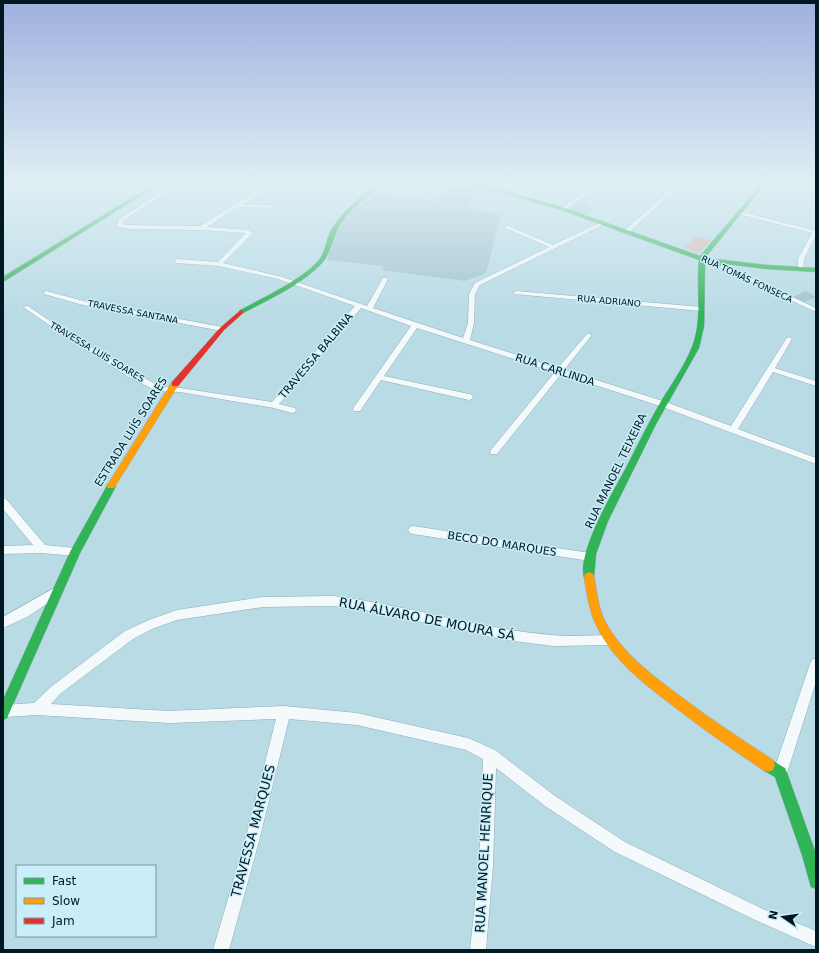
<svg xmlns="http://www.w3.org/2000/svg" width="819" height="953" viewBox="0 0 819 953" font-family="'DejaVu Sans',sans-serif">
<rect width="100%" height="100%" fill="#b8dbe6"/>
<path fill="#d4bbb2" d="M695,236L711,240L699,253L684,248Z"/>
<g fill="#a1c4ce">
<path d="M456,183L479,188L467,207L501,215L486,273L465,281L382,270L384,266L327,260L336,233L345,218L373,194L435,201Z"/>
<path d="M580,202L588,205L585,207L594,209L586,215L568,209Z"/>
<path d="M806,291L816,297L804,302L793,297Z"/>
</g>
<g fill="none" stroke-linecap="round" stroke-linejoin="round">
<defs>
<g id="street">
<path d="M175,183H180L123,221L122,224L128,225L200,226L259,189H263V191L243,204L271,205L274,207L273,208L238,207L207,227L249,230L253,233L223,263L282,277L367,306L383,278H387L388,279L373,308L463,338L468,323L469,294L475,283L549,247L505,228V226H509L553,245L601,222H605V224L480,285L475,294L474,323L470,340L558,368L587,334H591V336L564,370L666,402L731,426L786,339L789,337L791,338L792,339L775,368L816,381V386L773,372L738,429L816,458V464L660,406L561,374L497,454H491L490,452L491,450L555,372L417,328L384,376L469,394L472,395L473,397L472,399L469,400L381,380L360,411H354L353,409L354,407L411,326L361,308L279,404L295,408L296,410L295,412L292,413L274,408L180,392L157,391L127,376L68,338L23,307L28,306L72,336L133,372L161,387L180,388L272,402L355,306L278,279L219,266L177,263L174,261L177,259L218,262L246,233L201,230L128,229L117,226L119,219Z"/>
<path d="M598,183H603L565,210H561V208Z"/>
<path d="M678,183H683L629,232H625V230Z"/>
<path d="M739,211L813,230L816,228V235L804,259L803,270L798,269V259L812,233L737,214L736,213Z"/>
<path d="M717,264H721L816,308V312L717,266Z"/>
<path d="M46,291L84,301L222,327L225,329L222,331L83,305L44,294V292Z"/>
<path d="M516,291L702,307L705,309L702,311L514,294V292Z"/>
<path d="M3,498L6,499L45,545L75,548L79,549L80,552L79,555L75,556L42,553L3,554V546L33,545L3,509Z"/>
<path d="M413,526L590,553L594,554L595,557L594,560L590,561L413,534L410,533L408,530L410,527Z"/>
<path d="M56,587L60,589L61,592L60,595L27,617L3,628V617Z"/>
<path d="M333,596C407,605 478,629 552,635C571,637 591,635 610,635L614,636L616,640L614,644L610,645L553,646L506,640L366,610L333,606L263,607L177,620L152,629L133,639L60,694L51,704L169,711L284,706L357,713L468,738L495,750L555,796L625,842L763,909L816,931V947L753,919L615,852L545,806L496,768L493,865L486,950H470L479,865L483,759L466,750L357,725L289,719L259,841L229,950H213L245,841L276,719L169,723L37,715L4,717L3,705L34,703L52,686L125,631L149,620L177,610L263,597Z"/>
<path d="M816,658V682L787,773L785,778L780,780L775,778L773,773L810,664L812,660Z"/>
</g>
<g id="fast">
<path d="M156,183H161L3,282V277Z"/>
<path d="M377,183H382C369,197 352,207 341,223C332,236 332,253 321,264C300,286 269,299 243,313H239V311C262,298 302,280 319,260C326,251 326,238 332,229C343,210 361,197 377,183Z"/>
<path d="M469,183H476L565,208L700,256L762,183H766L705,258L767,265L816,268V272L767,269L718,263L722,265L719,267L705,262L704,326L699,348L656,424L608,521L596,554L594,577L593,580L589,582L585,580C574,557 614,490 626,468C637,446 648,424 660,403C671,385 684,367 692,347C703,319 696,289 699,260L561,210Z"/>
<path d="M111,483L114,484L116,486L80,553L7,718L3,720V700L70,552L108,484Z"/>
<path d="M768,758L785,768L787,773L816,854V889L811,887L802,855L775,777L763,770L761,765L763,760Z"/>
</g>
<g id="slow">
<path d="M172,382H175L179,384L114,488H108L106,486L108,484Z"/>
<path d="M589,572L593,574L594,577C597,591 598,608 605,621C622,653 652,675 680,696C710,719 741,739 773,760L775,765L773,770L768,772L763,770C732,749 701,728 672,705C643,683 613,660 597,627C589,611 587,594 584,577L585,574Z"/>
</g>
<path id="jam" d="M241,310L243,311V313L224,330L178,386H172V382L220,328Z"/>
</defs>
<use href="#street" stroke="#90acb4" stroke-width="1"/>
<use href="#fast" stroke="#90acb4" stroke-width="1"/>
<use href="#slow" stroke="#90acb4" stroke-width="1"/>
<use href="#jam" stroke="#90acb4" stroke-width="1"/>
<use href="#street" fill="#f4fafb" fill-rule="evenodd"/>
<use href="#fast" fill="#30b455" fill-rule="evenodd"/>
<use href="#slow" fill="#ff9f0a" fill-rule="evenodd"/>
<use href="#jam" fill="#e5322d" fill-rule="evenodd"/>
</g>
<linearGradient id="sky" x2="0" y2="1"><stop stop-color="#9eb0de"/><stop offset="0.58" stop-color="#dfeff4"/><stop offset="1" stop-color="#dfeff4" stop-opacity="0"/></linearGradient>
<rect width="819" height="316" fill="url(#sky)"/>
<g text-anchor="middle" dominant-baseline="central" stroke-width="3" stroke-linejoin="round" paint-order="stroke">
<g font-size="9" fill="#00181f" stroke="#c9eefa">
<text transform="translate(747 279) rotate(25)">RUA TOMÁS FONSECA</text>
<text transform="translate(609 301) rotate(5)">RUA ADRIANO</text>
<text transform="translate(133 312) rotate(11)">TRAVESSA SANTANA</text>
<text transform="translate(97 352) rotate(31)">TRAVESSA LUÍS SOARES</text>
</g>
<g font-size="11" fill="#00181f" stroke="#c9eefa">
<text transform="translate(316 356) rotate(-50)">TRAVESSA BALBINA</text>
<text transform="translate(555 370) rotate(18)">RUA CARLINDA</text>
<text transform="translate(131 432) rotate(-58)">ESTRADA LUÍS SOARES</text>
<text transform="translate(616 471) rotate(-64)">RUA MANOEL TEIXEIRA</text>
<text transform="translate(502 544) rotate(9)">BECO DO MARQUES</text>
</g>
<g font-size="13" fill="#00181f" stroke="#c9eefa">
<text transform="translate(427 619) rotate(11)">RUA ÁLVARO DE MOURA SÁ</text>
<text transform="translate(253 831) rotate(-75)">TRAVESSA MARQUES</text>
<text transform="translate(484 853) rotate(-87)">RUA MANOEL HENRIQUE</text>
</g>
</g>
<rect width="819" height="953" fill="none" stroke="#00181f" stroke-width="8"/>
<rect x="16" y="865" width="140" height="72" fill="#c9eefa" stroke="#7998a2"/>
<rect x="24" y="878" width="20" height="6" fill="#30b455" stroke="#7998a2"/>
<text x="52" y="885" font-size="12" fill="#00181f">Fast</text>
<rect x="24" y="898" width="20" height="6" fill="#ff9f0a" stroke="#7998a2"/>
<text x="52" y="905" font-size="12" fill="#00181f">Slow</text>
<rect x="24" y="918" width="20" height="6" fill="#e5322d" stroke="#7998a2"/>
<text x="52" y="925" font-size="12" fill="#00181f">Jam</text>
<g transform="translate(783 917) rotate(283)" stroke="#c9eefa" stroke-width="3" paint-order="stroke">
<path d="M0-3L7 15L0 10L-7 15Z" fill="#00181f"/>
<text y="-6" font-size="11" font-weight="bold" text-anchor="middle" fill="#00181f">N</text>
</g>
</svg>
